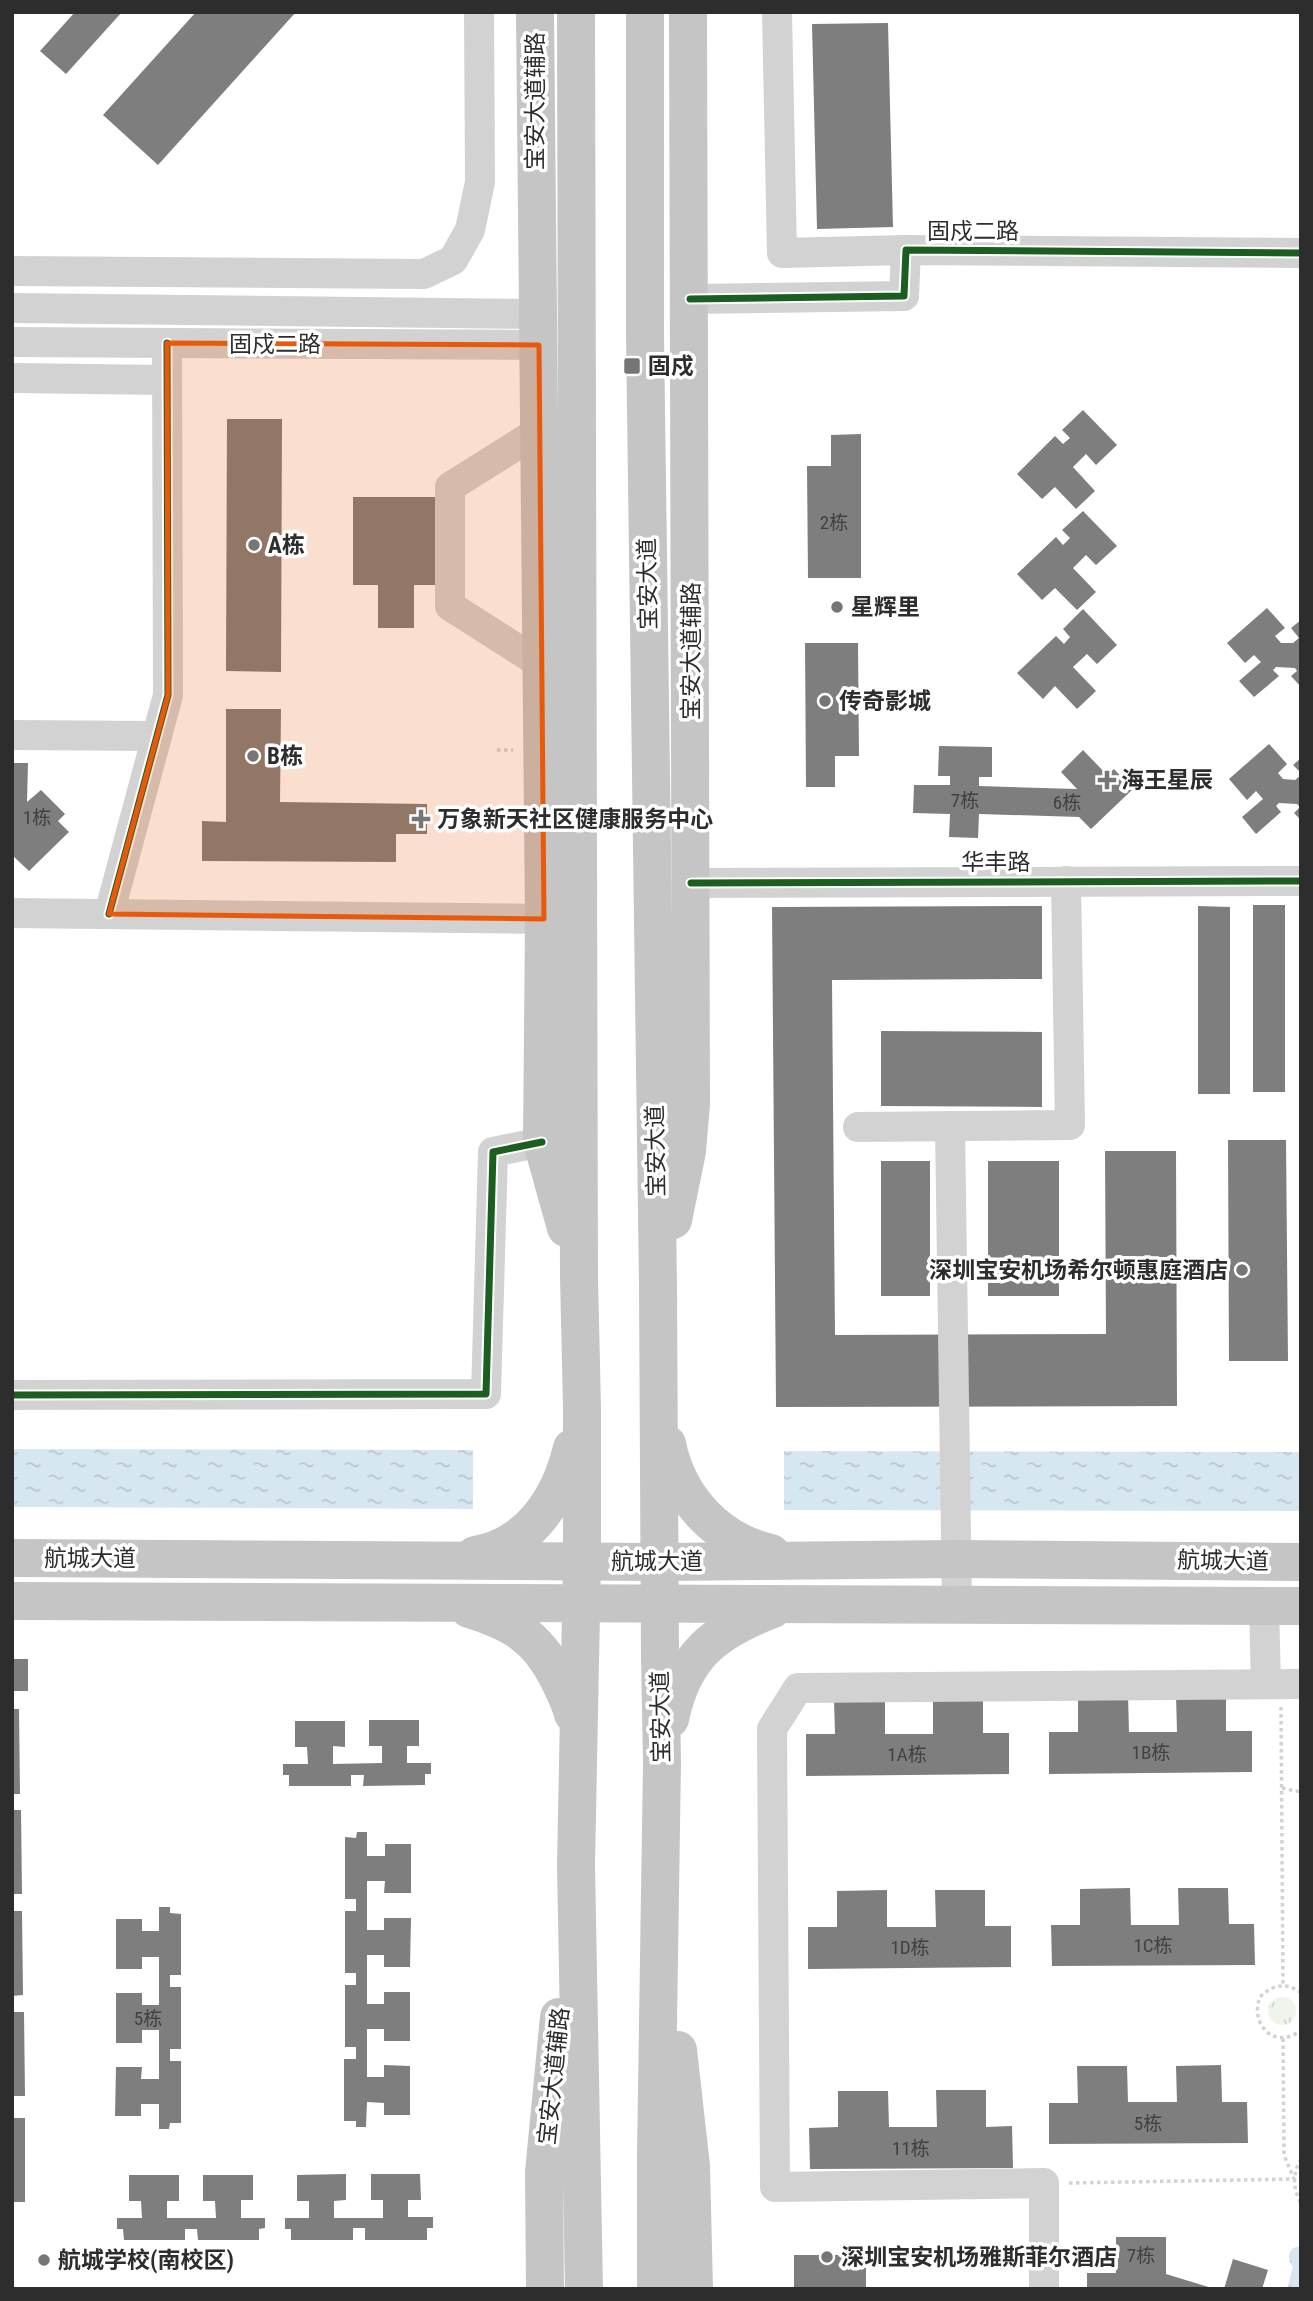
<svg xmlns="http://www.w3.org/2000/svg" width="1313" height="2301" viewBox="0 0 1313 2301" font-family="'Roboto Condensed','Noto Sans SC',sans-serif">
<defs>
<pattern id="grass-tufts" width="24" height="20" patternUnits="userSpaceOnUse" patternTransform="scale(1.75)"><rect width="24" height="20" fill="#f0f5ea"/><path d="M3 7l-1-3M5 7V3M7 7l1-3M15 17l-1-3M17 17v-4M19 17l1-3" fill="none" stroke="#ced2c9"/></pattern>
<pattern id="water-ripples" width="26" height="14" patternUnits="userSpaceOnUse" patternTransform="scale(1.75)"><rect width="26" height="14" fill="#d6e7f2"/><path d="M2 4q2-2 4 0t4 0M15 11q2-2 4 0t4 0" fill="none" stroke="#b8c6d0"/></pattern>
</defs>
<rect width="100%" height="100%" fill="#fff"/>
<circle fill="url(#grass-tufts)" cx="1282" cy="2011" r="14"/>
<g fill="url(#water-ripples)">
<path d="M12,1449L473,1450V1509L12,1507Z"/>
<path d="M784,1451L1301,1452V1511L784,1510Z"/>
<path d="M1301,2246V2289H1287L1293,2267C1288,2261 1287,2254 1293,2248Z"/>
</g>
<g fill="#7e7e7e">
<path d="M75,12H122L66,74L40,51Z"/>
<path d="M196,12H296L158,165L103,115Z"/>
<path d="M888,23L893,227L817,229L812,24Z"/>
<path d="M1083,410L1117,445L1096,465L1086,454L1073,467L1095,491L1076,509L1055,487L1042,499L1017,474L1055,436L1063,444L1070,438L1062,430Z"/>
<path d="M227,419H282L281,672L226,671Z"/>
<path d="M861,434V578H808L807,466H831V435Z"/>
<path d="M353,497H438V585H414V628H378V585H353Z"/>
<path d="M1083,511L1117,546L1096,565L1086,555L1073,568L1096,592L1077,610L1055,588L1042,600L1017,574L1056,537L1063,545L1070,538L1062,530Z"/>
<path d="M1267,608L1285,628L1275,636L1281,643H1293L1299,638L1291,628L1301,620V687L1291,676L1297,671L1295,668L1276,667L1273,670L1279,676L1254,697L1239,681L1261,662L1254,655L1245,663L1227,643Z"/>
<path d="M1083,609L1117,645L1097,664L1087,654L1073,667L1096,691L1077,709L1055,686L1043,699L1017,673L1056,636L1064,644L1070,637L1063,629Z"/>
<path d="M805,643H858L859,756H835V787H806Z"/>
<path d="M226,709H281L280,802L427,804V834H396V862L202,861V821L226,822Z"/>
<path d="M1269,744L1287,764L1278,773L1283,779L1295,780L1301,775V820L1294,813L1300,807L1297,804L1279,803L1276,806L1281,812L1256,834L1242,817L1263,799L1256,791L1247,800L1229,779Z"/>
<path d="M939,746L992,747V777H979V786L1077,789L1061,772L1083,750L1107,775L1114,769L1133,789L1091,829L1079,817L979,814L978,838L949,837L950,814L913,813L914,785H950V776H938Z"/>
<path d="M1301,758V773L1293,765Z"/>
<path d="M12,763H28L27,802L41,790L65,814L58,821L69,832L29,871L12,855Z"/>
<rect x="1253" y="905" width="32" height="187"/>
<path d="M1042,906V979L832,980L835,1335L1106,1334L1105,1151H1176L1177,1406L776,1407L772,907Z"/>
<path d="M1198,906L1230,907V1094H1198Z"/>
<path d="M881,1031L1042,1032V1107L881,1106Z"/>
<path d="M1228,1140H1286L1288,1361H1229Z"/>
<rect x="881" y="1161" width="49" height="135"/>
<rect x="988" y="1161" width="71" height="135"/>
<rect x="12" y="1659" width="16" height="32"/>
<path d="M1128,1695L1129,1732H1177L1176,1695H1226V1731H1252V1772L1049,1774V1732H1078V1696Z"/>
<path d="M885,1697V1734H933V1697H983V1733H1009V1774L806,1776V1734H835L834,1698Z"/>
<path d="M12,1709H19L20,1794H12Z"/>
<path d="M369,1720H419V1746H407V1763H431V1774H425V1785L363,1786L364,1775H351V1786H289V1775H283V1764H308L307,1747H295V1721H345V1747L333,1746V1764L382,1763V1746H369Z"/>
<path d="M12,1810H21L22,1894H12Z"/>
<path d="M357,1832H367V1856H385V1844H411V1893H384L385,1881H367V1930H384V1918H411L410,1967H384V1955H367V2004H384V1992H410V2041H384V2029H367V2077H384V2065L410,2066V2115H384V2103L367,2102L366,2127H356V2121H344V2059H356V2047H345V1985H356V1973H345V1911H356V1899H345V1837L356,1838Z"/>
<path d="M1130,1888L1131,1925H1179L1178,1888H1228L1229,1924H1254L1255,1965L1052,1966L1051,1925H1080V1889Z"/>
<path d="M887,1890V1927H936L935,1890H985V1926H1011V1967L808,1969V1927H837V1891Z"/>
<path d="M159,1907H170V1913L181,1914V1975H170V1987H181V2049H170V2061H181V2123H170L169,2129H159V2104H141V2116H115L116,2067H142L141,2079H159V2030H142V2043H116V1993H142V2005H159V1957H142V1969H116V1919H142V1931H159Z"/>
<path d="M12,1911H22L23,1995L12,1996Z"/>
<path d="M12,2012H24L25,2096H12Z"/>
<path d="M1221,2065L1222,2102H1247L1248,2143L1049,2144V2103H1078L1077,2066H1127L1128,2102H1177L1176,2066Z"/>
<path d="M936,2090H986V2127L1012,2126L1013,2168L810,2169L809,2128L838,2127V2091H888L889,2127H937Z"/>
<rect x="12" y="2118" width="13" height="84"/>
<path d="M346,2174V2200L334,2201V2218H383V2200H371V2174H420L421,2200H408V2217H433V2228H427V2240H365V2228H353V2240H291V2229H285V2218H309V2201H297V2175Z"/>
<path d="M129,2175H179V2201H167V2218H216L215,2201H203V2175H253V2200H241V2218H265V2228L259,2229V2240H198L197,2229H185V2240H124L123,2229H117V2218H142L141,2201H129Z"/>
<path d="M1116,2237H1166V2274L1215,2289H1087V2273H1116Z"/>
<rect x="794" y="2255" width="72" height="34"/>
<path d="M1233,2259L1268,2270L1262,2289H1224Z"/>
</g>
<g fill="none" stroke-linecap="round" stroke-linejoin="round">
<g stroke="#d2d2d2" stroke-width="3.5" stroke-dasharray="3.5 3.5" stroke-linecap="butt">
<path d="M497,750H513"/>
<path d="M1281,1707L1283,1985"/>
<path d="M1282,1788L1301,1792"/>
<path d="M1301,1993C1287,1982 1273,1984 1260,1997C1249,2025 1276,2051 1301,2030"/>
<path d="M1301,2159C1292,2174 1293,2189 1301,2203"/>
<path d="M1069,2183L1294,2179L1284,2155L1283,2037"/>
</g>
<g stroke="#d2d2d2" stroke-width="30">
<path d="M777,12L782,253L906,250"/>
<path d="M12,271L424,274L453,260L470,230L480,182L479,12"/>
<path d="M690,299L904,296L906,250L1301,253"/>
<path d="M12,308L537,314"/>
<path d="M12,342L539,345"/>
<path d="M12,378L167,380"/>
<path d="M539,431L450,487V606L541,664"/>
<path d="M12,735L157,736"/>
<path d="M691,883L1301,881"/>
<path d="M12,913L544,919"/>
<path d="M109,914L168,695L167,343"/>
<path d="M950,1126L957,1605"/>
<path d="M858,1127L1070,1125L1066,881"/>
<path d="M12,1395L486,1394L493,1152L542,1142"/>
<path d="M1264,1606L1266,1684"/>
<path d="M1044,2289V2183L775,2187L772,1729L798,1688L1301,1684"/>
</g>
<g stroke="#c5c5c5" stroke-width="38">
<path d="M535,12L544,919L542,1142L566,1228"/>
<path d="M576,12L579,1276L582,1409V1561L576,1865L584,2289"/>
<path d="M645,12V335L658,1287L660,1657L662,1762L656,2154V2289"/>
<path d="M673,1220L687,1151L691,1104L688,12"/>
<path d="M667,1444C678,1498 717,1541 771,1553"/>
<path d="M475,1555C530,1546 560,1498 572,1448"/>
<path d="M12,1558L660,1562L956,1559L1301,1562"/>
<path d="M12,1601L1301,1606"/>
<path d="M469,1609C513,1623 537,1636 558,1678C564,1690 570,1702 573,1714"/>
<path d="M670,1719C683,1655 715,1631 773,1609"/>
<path d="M678,2050L691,2166L694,2289"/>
<path d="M545,2289L544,2172L559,2017"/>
</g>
<defs>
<g id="cycleway">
<path d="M690,299L904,296L906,250L1301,253"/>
<path d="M691,883L1301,881"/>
<path d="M109,914L168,695L167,343"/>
<path d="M12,1395L486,1394L493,1152L542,1142"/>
</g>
</defs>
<use href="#cycleway" stroke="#fff" stroke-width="11"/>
<use href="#cycleway" stroke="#1b5e20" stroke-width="7"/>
</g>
<path fill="#e8590c" fill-opacity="0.2" stroke="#e8590c" stroke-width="5" stroke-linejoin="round" d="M167,343L539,345L544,919L109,914L168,695Z"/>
<g fill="#767676" stroke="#fff" stroke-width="2.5">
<rect x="623" y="357" width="18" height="18" rx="3.5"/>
<circle cx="254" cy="545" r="7"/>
<circle cx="837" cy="607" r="7"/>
<circle cx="825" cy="701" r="7"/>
<circle cx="253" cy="756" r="7"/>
<path d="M1103.5 769.5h7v7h7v7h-7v7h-7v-7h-7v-7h7z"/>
<path d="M417.5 808.5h7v7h7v7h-7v7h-7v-7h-7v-7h7z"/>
<circle cx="1242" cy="1270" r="7"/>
<circle cx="827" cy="2257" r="7"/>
<circle cx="44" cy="2260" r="7"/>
</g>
<g text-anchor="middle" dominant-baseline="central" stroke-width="7" stroke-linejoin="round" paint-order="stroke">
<g font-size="19" fill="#414141">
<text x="834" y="522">2栋</text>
<text x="965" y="800">7栋</text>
<text x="1067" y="802">6栋</text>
<text x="37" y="817">1栋</text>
<text x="1151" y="1752">1B栋</text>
<text x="907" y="1754">1A栋</text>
<text x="1153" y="1945">1C栋</text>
<text x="910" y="1947">1D栋</text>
<text x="148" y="2018">5栋</text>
<text x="1148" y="2123">5栋</text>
<text x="911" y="2148">11栋</text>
<text x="1141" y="2255">7栋</text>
</g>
<g font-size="23" fill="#2d2d2d" stroke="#fff">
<text transform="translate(535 101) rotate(-90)">宝安大道辅路</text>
<text x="973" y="231">固戍二路</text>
<text x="275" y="344">固戍二路</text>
<text transform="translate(648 584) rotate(-91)">宝安大道</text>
<text transform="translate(691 651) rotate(-90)">宝安大道辅路</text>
<text x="996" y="862">华丰路</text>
<text transform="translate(656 1151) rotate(-91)">宝安大道</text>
<text x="90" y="1558">航城大道</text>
<text x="657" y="1561">航城大道</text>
<text transform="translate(1223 1561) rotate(1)">航城大道</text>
<text transform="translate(661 1717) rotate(-91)">宝安大道</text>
<text transform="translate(554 2076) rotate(-84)">宝安大道辅路</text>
</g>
<g font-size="23" font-weight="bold" fill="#2d2d2d" stroke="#fff" text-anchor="start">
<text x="648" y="366">固戍</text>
<text x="268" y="545">A栋</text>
<text x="851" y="607">星辉里</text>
<text x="839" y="701">传奇影城</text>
<text x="267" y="756">B栋</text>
<text x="1121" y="780">海王星辰</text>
<text x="437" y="819">万象新天社区健康服务中心</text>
<text x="1228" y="1270" text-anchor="end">深圳宝安机场希尔顿惠庭酒店</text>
<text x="841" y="2257">深圳宝安机场雅斯菲尔酒店</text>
<text x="58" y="2260">航城学校(南校区)</text>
</g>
</g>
<rect width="1313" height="2301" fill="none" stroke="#2d2d2d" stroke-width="28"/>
</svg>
